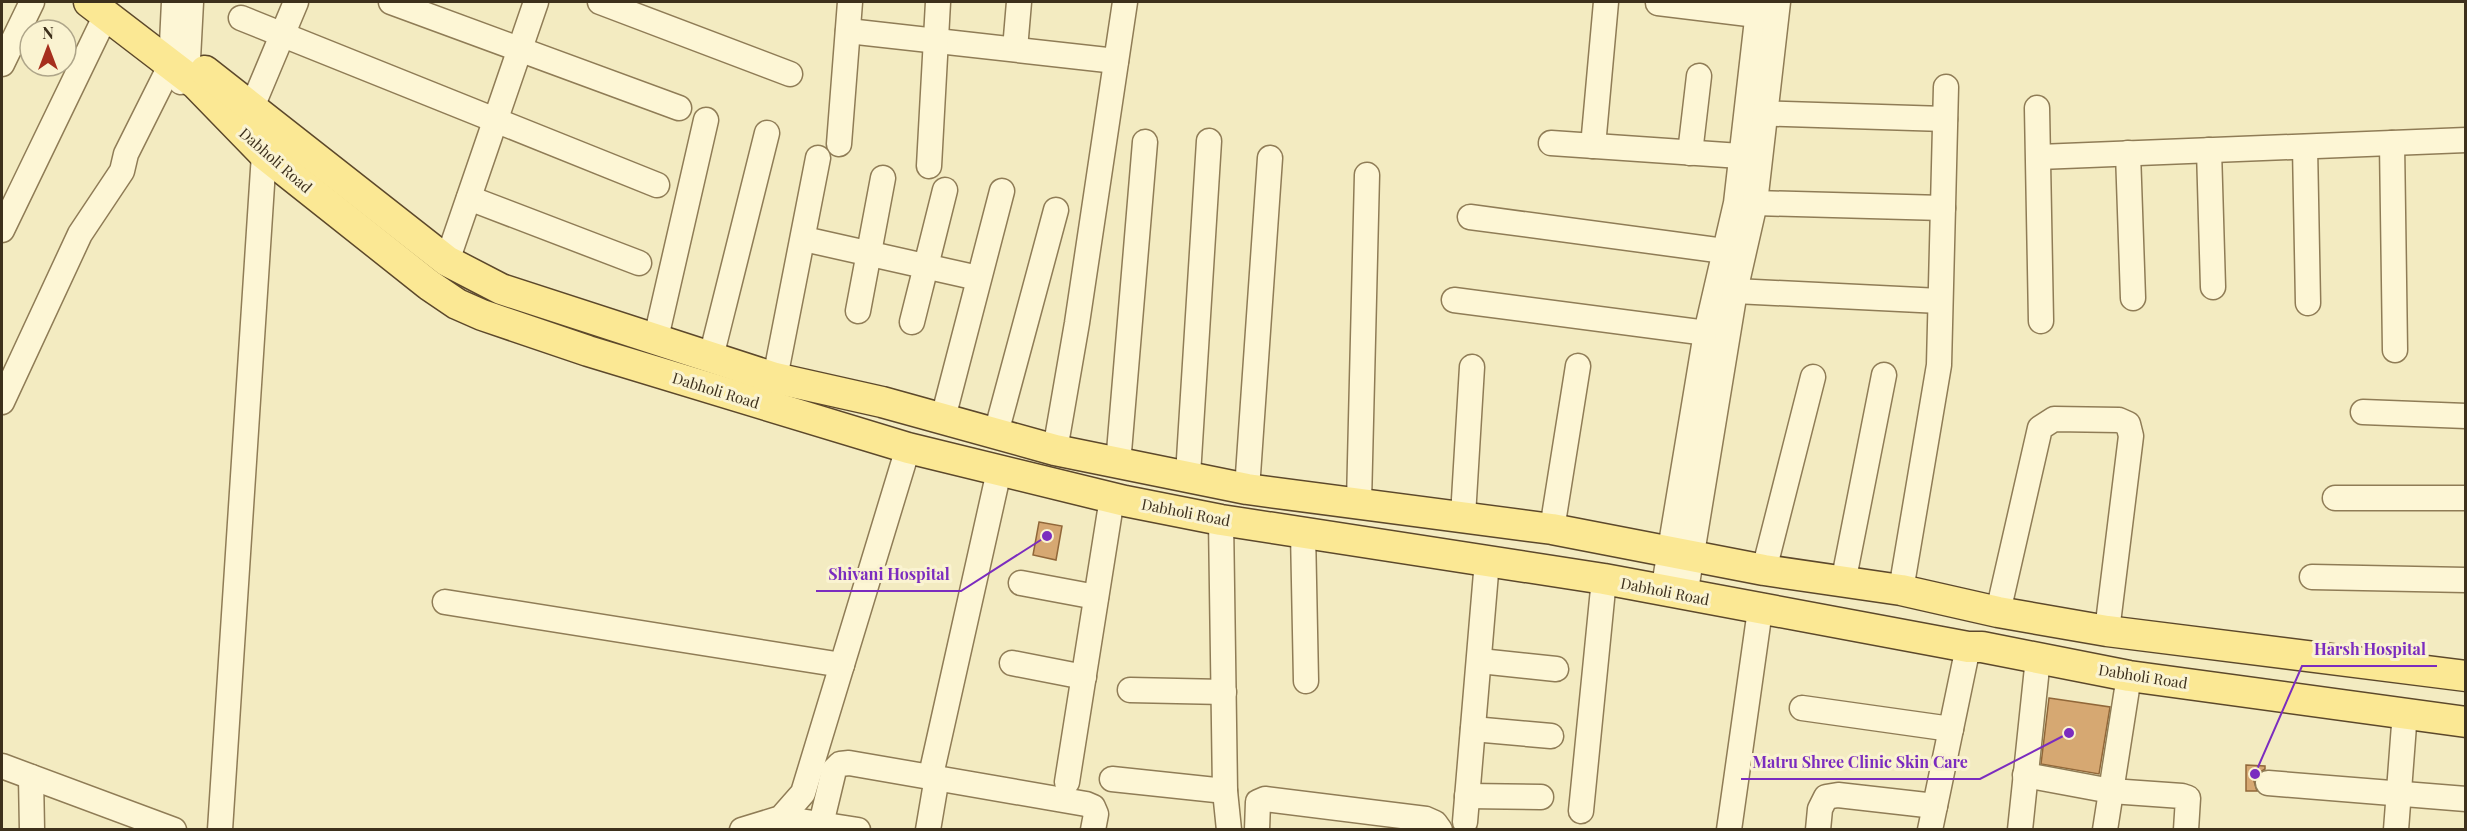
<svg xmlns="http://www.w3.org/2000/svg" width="2467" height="831" viewBox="0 0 2467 831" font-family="'Playfair Display',serif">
<rect width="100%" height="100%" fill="#f3ebc1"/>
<g fill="#d6a872" stroke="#916739" stroke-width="1.5">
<path d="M1039,522L1062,526L1056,560L1033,555Z"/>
<path d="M2049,698L2110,707L2099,774L2041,764Z"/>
<path d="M2246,765L2265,766V769L2257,774L2254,781L2257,791H2246Z"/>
</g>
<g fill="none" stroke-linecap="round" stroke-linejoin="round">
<defs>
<g id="minor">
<path d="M391,2L679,108"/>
<path d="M600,2L790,74"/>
<path d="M1658,3L1773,17"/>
<path d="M241,18L657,185"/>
<path d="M848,31L1116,61"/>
<path d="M1015,49L1019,2"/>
<path d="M2,64L32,2"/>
<path d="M181,82L188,59L191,2"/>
<path d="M252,107L296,2"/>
<path d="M2037,108L2041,321"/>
<path d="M1750,113L1945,119"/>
<path d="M1551,143L1755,157"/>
<path d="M2392,143L2395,350"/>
<path d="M839,144L850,2"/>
<path d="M1593,146L1606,2"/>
<path d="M2305,147L2308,303"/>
<path d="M2209,150L2213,287"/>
<path d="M1690,153L1699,76"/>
<path d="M2128,153L2133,298"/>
<path d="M2039,157L2466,140"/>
<path d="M929,166L938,2"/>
<path d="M469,198L639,263"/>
<path d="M1755,203L1943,208"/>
<path d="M1470,217L1739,253"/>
<path d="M2,230L106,15"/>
<path d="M804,239L978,278"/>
<path d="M447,261L536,2"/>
<path d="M1735,291L1940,301"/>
<path d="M1454,300L1722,335"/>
<path d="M858,311L883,178"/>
<path d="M912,322L945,190"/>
<path d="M656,338L706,120"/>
<path d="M711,357L767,133"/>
<path d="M775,378L818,158"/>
<path d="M2,402L80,234L122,171L126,154L171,64L174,2"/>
<path d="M2363,412L2466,416"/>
<path d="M943,418L1002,191"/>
<path d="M996,433L1056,210"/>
<path d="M1055,450L1077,323L1125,2"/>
<path d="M1118,464L1145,142"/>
<path d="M1188,475L1209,141"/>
<path d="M1247,489L1270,158"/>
<path d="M2335,498H2466"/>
<path d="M1359,502L1367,175"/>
<path d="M1463,516L1472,367"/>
<path d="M1221,520L1225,791L1229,830"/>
<path d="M1552,529L1578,366"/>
<path d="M1303,532L1306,681"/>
<path d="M1764,570L1813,377"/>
<path d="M2312,577L2466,580"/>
<path d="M1021,583L1096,597"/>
<path d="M1843,583L1884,375"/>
<path d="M1901,590L1939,365L1946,87"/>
<path d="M1663,592L1706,333L1736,203L1759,2"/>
<path d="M1685,596L1735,291L1755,203L1778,2"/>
<path d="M445,602L842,665"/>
<path d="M1998,612L2040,428L2054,419L2119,420L2128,424L2131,436L2107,631"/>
<path d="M1480,661L1556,669"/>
<path d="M1012,663L1084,677"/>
<path d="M1130,690L1224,692"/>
<path d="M1802,708L1951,729"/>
<path d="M1473,729L1551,736"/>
<path d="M2,766L174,830"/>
<path d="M933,766L999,471"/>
<path d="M2025,775L2111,791L2182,796L2188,798L2186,830"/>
<path d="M31,777L32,830"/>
<path d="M1112,779L1225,791"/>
<path d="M1067,782L1112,498"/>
<path d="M2268,783L2466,799"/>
<path d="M1467,796L1541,797"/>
<path d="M1581,811L1604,579"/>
<path d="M781,818L858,830"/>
<path d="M1465,822L1487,561"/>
<path d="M821,824L834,770L840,764L849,763L1086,804L1093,807L1096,814L1093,830"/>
<path d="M220,830L264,154"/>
<path d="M742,830L781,818L803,793L908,448"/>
<path d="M928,830L937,777"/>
<path d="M1257,830L1258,802L1265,799L1426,819L1435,823L1440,830"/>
<path d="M1729,830L1760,610"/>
<path d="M1818,830L1820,809L1826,797L1838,795L1935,806"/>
<path d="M1930,830L1968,647"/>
<path d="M2020,830L2038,658"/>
<path d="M2105,830L2129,676"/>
<path d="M2396,830L2405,712"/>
</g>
<g id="major">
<path d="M89,2L196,84L264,154L429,285L457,304L482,315L588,351L908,448L1125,501L1221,520L1604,579L1968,647H1982L2129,676L2466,722"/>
<path d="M205,71L447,261L501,289L775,378L882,402L1055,450L1247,489L1552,529L1764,570L1901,590L1998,612L2107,631L2466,676"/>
</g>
</defs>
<use href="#minor" stroke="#8f7c56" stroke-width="27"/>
<use href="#major" stroke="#5c482b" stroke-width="33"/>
<use href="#minor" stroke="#fdf6d5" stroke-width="24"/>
<use href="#major" stroke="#fbe894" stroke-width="30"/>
</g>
<g text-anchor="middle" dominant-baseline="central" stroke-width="6" stroke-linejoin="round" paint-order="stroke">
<g font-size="15" fill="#3d301c" stroke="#faf3d1">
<text transform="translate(276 160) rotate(41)">Dabholi Road</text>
<text transform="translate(716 390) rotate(17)">Dabholi Road</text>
<text transform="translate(1186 512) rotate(11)">Dabholi Road</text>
<text transform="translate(1665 591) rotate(11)">Dabholi Road</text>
<text transform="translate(2143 676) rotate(9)">Dabholi Road</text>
</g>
</g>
<path fill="none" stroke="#7b2cbf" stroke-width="2" d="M1047 536L961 591H816M2255 774L2302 666H2437M2069 733L1980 779H1741"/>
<g fill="#7b2cbf" stroke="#faf3d1" stroke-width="2">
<circle cx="1047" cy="536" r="6"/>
<circle cx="2255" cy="774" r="6"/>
<circle cx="2069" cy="733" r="6"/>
</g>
<g font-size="16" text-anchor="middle" font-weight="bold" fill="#7b2cbf" stroke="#faf3d1" stroke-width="6" stroke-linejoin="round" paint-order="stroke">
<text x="889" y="580">Shivani Hospital</text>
<text x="2370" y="655">Harsh Hospital</text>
<text x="1860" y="768">Matru Shree Clinic Skin Care</text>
</g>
<rect width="2467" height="831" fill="none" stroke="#3d301c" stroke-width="6"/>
<g transform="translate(48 48)"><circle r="28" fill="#faf3d1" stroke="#aea589" stroke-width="1.5"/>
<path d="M0-4.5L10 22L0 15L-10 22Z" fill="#a62f1e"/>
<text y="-9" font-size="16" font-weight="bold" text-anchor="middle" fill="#3d301c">N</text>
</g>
</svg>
